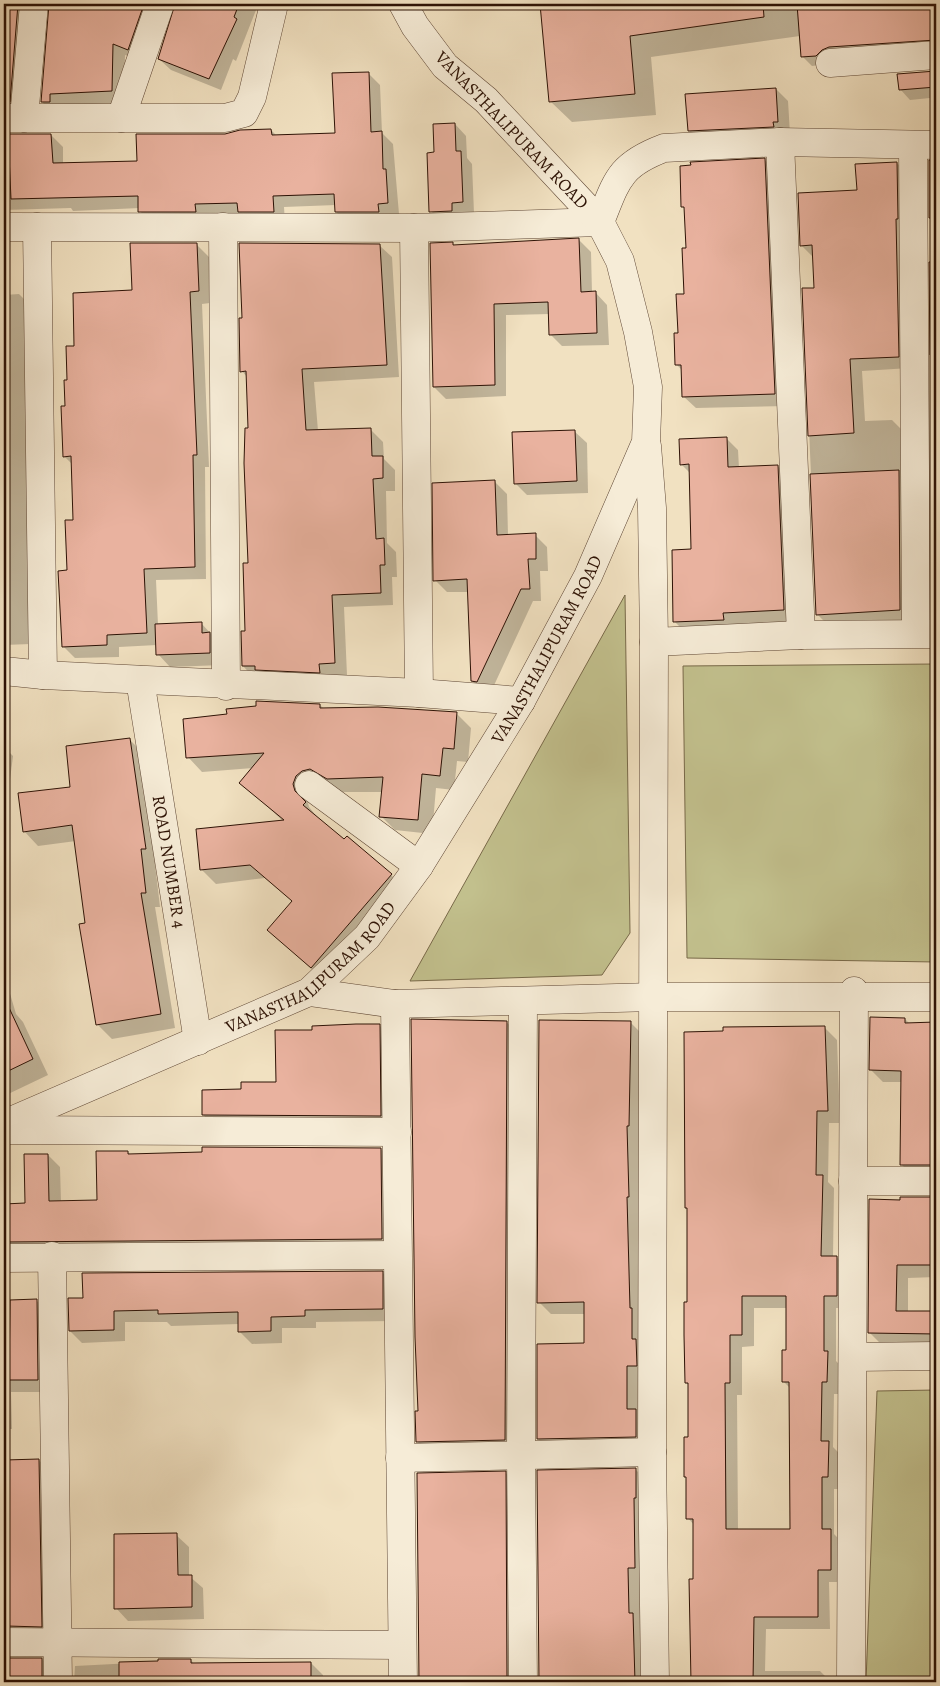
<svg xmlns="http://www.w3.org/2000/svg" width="940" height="1686" viewBox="0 0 940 1686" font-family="Alegreya,serif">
<rect width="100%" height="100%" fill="#f1e1c1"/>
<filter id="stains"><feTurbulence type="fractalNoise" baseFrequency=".004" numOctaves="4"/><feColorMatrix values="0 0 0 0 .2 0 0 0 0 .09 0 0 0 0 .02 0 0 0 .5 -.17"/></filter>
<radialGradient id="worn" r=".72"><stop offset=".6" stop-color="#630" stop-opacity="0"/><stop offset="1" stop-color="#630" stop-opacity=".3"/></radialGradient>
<g fill="#c2c08d" stroke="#786949">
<path d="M625,595L630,933L602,975L410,981Z"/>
<path d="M936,664V962L687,958L683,666Z"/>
<path d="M936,1390V1682H866L877,1391Z"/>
</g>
<g fill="#0003" fill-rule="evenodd">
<path d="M4,4H36L21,114L4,120Z"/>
<path d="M51,4H162L140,61L125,55L124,103L61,105L54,114L42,102Z"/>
<path d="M176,4H271L269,9L258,5L236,61L233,59L221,90L171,70L159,59Z"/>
<path d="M542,4H936V50L812,66L802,56L800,36L651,57L656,115L572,122L550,101Z"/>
<path d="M936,72V133L932,129L930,98L910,100L900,89L899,75Z"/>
<path d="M368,73L380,85L382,133L393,144L399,214L348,223L336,212V205L284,207L285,223H151L140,211V208L73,211L71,208L4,210V135H51L63,147V164L138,162L225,135L271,130L277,136L336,134Z"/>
<path d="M776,89L788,101L790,134L702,143L689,131Z"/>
<path d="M455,124L466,136L467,158L472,164L474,213L442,223L431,211Z"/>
<path d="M765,160L777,172L787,406L696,408L683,396L682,370L677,365L679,334L686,295V210L683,207Z"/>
<path d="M936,161V223L930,217V162Z"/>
<path d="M897,163L909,175L910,368L862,371L865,421L892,420L904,432L912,622L829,626L817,614L803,290L815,289L814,258L801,245L858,192Z"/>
<path d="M579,240L591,252L592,293L595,292L607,305L609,345L562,346L550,334V314L506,315V396L446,399L434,387L453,244L455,246Z"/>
<path d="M196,244L209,257L210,303L202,304L209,467H205L206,579L156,580L158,625L201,623L213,636L222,665L170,667L158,654L157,645L119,647V657L75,658L63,646L75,521L73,465L64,456L69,381L75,347L133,291Z"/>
<path d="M379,245L392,257L399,377L314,382L318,431L370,429L383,442L384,459L395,470V491H386L387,543L396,552L397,577H392L393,605L344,607L347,675L255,679L243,666L249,564V429L247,377L242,371Z"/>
<path d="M936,263V415V399L931,395V264Z"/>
<path d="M19,294L31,306V644L4,645V295Z"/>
<path d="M574,431L587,443L588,493L527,495L515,483Z"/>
<path d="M726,438L738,450L739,468L778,466L790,479L796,622L687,634L675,622L693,550L690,473L681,464Z"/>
<path d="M932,470H936V619L933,615Z"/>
<path d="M495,482L507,494L508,535H535L547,547L548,571H540L541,601H533L490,694L484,693L472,681L468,592H447L435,580Z"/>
<path d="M320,705L324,709L457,714L471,728L468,762L457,761L454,790L436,788L432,834L395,830L381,816L383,792H342L307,799L309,807L318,818L344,841L391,875L405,889L326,982L268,930L293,902L265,878L216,884L201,869L284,822L241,782L253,768L202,772L188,757Z"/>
<path d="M129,739L144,754L160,863L155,864L160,907H155L175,1028L112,1039L97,1024L76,841L38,846L24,831Z"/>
<path d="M4,747L13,756L7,803L4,802Z"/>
<path d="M4,973L16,1014L23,1022L48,1075L4,1096Z"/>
<path d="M905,1019L910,1024H936V1178L914,1177L902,1165V1082H883L871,1070Z"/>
<path d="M412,1020H504L519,1034L517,1452L429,1454L417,1441L419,1412Z"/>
<path d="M630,1022L642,1034L641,1138H639L648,1449L550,1451L538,1439L586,1345L585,1314H551L539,1302Z"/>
<path d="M379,1025L391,1037L392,1128L216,1127L203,1115L277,1083L314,1031Z"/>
<path d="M825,1028L837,1040L840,1123H829L828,1182L834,1188L833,1257H837L849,1270V1308H836V1361L839,1364V1394H834L833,1447L840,1454V1489H834V1534L843,1543V1582H829L830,1629H766L765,1671H820L831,1682H692L694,1525L688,1518V1479L686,1477L689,1438L690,1386L686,1383L689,1211L686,1208ZM754,1308H787V1352L783,1381L790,1388L791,1530H738L737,1395H742V1347L754,1346Z"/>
<path d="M381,1149L393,1161L394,1251L4,1260V1205H27L48,1155L60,1167L61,1202L98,1201L128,1152L131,1155Z"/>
<path d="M936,1198V1277L908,1278V1312H936V1346L882,1345L869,1332L870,1201Z"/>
<path d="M382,1272L394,1284V1321L316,1322V1328H282V1343L252,1344L240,1332L239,1324L171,1326L167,1322H125V1341L82,1343L70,1331L69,1300Z"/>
<path d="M4,1279L5,1301L36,1300L49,1313L50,1392H11L12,1429H8L9,1461L39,1460L51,1473L53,1638L4,1645Z"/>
<path d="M635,1469L648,1482L646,1682H540L538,1472Z"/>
<path d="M505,1472L517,1485L519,1682H420L418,1474Z"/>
<path d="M176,1535L189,1547V1576L203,1588L204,1619L128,1621L116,1608Z"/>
<path d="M4,1659H42L54,1671L55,1682H4Z"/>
<path d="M191,1660L194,1664L311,1663L323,1675V1682H74L75,1666Z"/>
</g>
<g fill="#e9b29f" stroke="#2d1205" fill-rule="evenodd">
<path d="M4,4H18L10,102H4Z"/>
<path d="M49,4H144L128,50L113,44L112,91L50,94V102H41Z"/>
<path d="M175,4H239L234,17L237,19L209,79L158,59Z"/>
<path d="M540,4H763L764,17L630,36L635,94L549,102Z"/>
<path d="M797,4H936V40L829,47L822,50L816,56L801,57Z"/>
<path d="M936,71V87L899,90L897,74Z"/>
<path d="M369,72L371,132L382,131L383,169H386L388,203L378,204L379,212H335L334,194L273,196L274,212H238L237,203L195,204L196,212H138V196L11,199L8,134H51L53,163L137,161L136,134H225L240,130L271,129L272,135L335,133L332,73Z"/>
<path d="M776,88L778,122H773L774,127L688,131L685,94Z"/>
<path d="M455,123L456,151H461L463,202L452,203V211L429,212L427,153L434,152L433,124Z"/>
<path d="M765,158L775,394L682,397L681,365H675L674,333H678L676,294H684L682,248H686L684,207H681L680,166L691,165L690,162Z"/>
<path d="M929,160L936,161V218H929Z"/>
<path d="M897,162L898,219H896L899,357L850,359L854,433L808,436L802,288H814L812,245L800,246L798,193L857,190L855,164Z"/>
<path d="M579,238L581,292L596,291L597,333L549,335L548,302L494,304L495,385L433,387L430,243L453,242V245Z"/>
<path d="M130,243H197L199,291L190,292L197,455H193L195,567L144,569L147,633L107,635V645L62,647L58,571L67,570L65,520H73L71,456L63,457L61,406H65L64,380H67L66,346H74L73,293L132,290Z"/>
<path d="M239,243L380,244L387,365L302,369L306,430L371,428L372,456H383V478L373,479L376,539L384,538L385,565H380L381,593L332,595L335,663L319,664L320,673L255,670V666H242L241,631H245L243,563H248L244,463L245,428H248L246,371L240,372L239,318H242Z"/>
<path d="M929,262H936V355H930Z"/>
<path d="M575,430L577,481L514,484L512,432Z"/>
<path d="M727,437L728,467L778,465L784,610L723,613L724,620L673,622L672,550L691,549L689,464L680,465L679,439Z"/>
<path d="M931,469H936V608L931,609Z"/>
<path d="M899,470L900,610L816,615L810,474Z"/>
<path d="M495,480L497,535L536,533V559H528L530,589H521L477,682L471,681L467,579L433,581L432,483Z"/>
<path d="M202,622V633L210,632V653L156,655L155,624Z"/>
<path d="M256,701L320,704V708L378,707L457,712L454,749L443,748L440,776L422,774L418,820L379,817L383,777L327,779L310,769L302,771L296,776L293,784L295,791L306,802L303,805L344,839L347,836L392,874L311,968L267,930L292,901L250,865L200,870L196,829L284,820L239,783L264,753L186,758L183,719L227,714L226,709L256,706Z"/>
<path d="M130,738L146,849H141L146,893H141L161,1014L96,1025L79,924L85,923L72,825L23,832L18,793L70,787L66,746Z"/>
<path d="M4,997L33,1059L4,1073Z"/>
<path d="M870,1017L905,1018V1023L936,1022V1165H900L901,1071L869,1070Z"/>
<path d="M411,1019L507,1021L505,1440L416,1442L415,1411H418L415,1337Z"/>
<path d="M539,1020L631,1021L629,1126H627L629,1197H627L630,1308H632V1339H636L637,1366H627V1409H636V1437L537,1439V1344L584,1343V1302L537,1303Z"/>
<path d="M356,1024H380L381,1116L202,1115V1090L241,1089V1082H276L275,1030H312V1026Z"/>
<path d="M825,1026L828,1111H817L816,1175H823L821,1256H837V1296H824V1351H828L827,1382H822L821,1441H829L828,1477H822V1529H831V1570H818V1617H754L753,1682H691L689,1579H693V1519H686V1477H684V1437H688V1383H685L684,1335V1302H687V1208H685L684,1032L723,1031V1027ZM742,1296H786V1350H782V1382H789L790,1529H726L725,1383H730V1335H742Z"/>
<path d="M202,1147L381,1148L382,1239L4,1242V1204L25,1203L24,1154H48L49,1201L97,1200L96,1151H128V1154L202,1152Z"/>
<path d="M900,1197H936V1265H897L896,1311H936V1334L868,1333L869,1199L900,1200Z"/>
<path d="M383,1271V1309L305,1310V1316L271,1317V1331L238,1332V1312L158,1314V1310L114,1311V1330L69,1331L68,1298H83L82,1273Z"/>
<path d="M37,1299L38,1380H9L10,1300Z"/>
<path d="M39,1459L42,1627L7,1626L6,1595H4L5,1460Z"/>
<path d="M636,1468V1498H634L635,1568H628L629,1613H633L635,1682H539L537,1470Z"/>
<path d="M506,1471L507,1682H419L417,1473Z"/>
<path d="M177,1533L178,1575H192V1607L114,1609V1534Z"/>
<rect x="7" y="1658" width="35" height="24"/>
<path d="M158,1659H191V1663L311,1662V1682H119V1662L158,1661Z"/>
</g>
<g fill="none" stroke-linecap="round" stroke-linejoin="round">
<defs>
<g id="minor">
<path d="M830,63L936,55"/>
<path d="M4,118H225L244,113L252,97L274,4"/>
<path d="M24,118L34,4"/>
<path d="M121,118L160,4"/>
<path d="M780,142L801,635"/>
<path d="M913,145L916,633"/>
<path d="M4,227L414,228L600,222C617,180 619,165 664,148L780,142L936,145"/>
<path d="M37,227L43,675"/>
<path d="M223,227L226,686"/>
<path d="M414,228L419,693"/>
<path d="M647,446L652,508L654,642L652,1452L655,1682"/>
<path d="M654,642L801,635L936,634"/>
<path d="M4,671L43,675L419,693L521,701"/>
<path id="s1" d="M140,680L198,1041"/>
<path d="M309,785L419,866"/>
<path d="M309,992L395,1004L653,997H936"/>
<path d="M395,1004L403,1682"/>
<path id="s2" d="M4,1124L309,992L367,937L419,866L521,701L588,576L646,442L648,387L638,332L620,261L600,222L486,100L445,66L415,26L403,4"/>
<path d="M4,1130L397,1132"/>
<path d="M853,1181H936"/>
<path d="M52,1256L58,1682"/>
<path d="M4,1258L397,1255"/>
<path d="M854,1357L936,1356"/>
<path d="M400,1458L652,1452"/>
<path d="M4,1642L402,1645"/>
<path d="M523,1682L521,1455L523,1002"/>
<path d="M851,1682L854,991"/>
</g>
</defs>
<use href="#minor" stroke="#5e4634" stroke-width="29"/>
<use href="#minor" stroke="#f6ecd7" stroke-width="28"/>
</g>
<g text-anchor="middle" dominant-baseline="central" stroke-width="4" stroke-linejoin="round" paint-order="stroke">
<g font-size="18" fill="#2d1205" stroke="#f6ecd7">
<text transform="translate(512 130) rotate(46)">VANASTHALIPURAM ROAD</text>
<text stroke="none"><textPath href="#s2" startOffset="752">VANASTHALIPURAM ROAD</textPath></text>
<text stroke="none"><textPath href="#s1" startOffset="184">ROAD NUMBER 4</textPath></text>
<text stroke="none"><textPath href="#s2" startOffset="348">VANASTHALIPURAM ROAD</textPath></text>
</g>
</g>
<rect width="940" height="1686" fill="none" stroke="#f1e1c1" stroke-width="20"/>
<rect x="5" y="5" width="930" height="1676" fill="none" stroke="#2d1205" stroke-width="2.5"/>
<rect x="10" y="10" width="920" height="1666" fill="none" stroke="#2d1205"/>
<rect width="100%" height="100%" filter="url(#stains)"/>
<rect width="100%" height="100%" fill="url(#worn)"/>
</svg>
